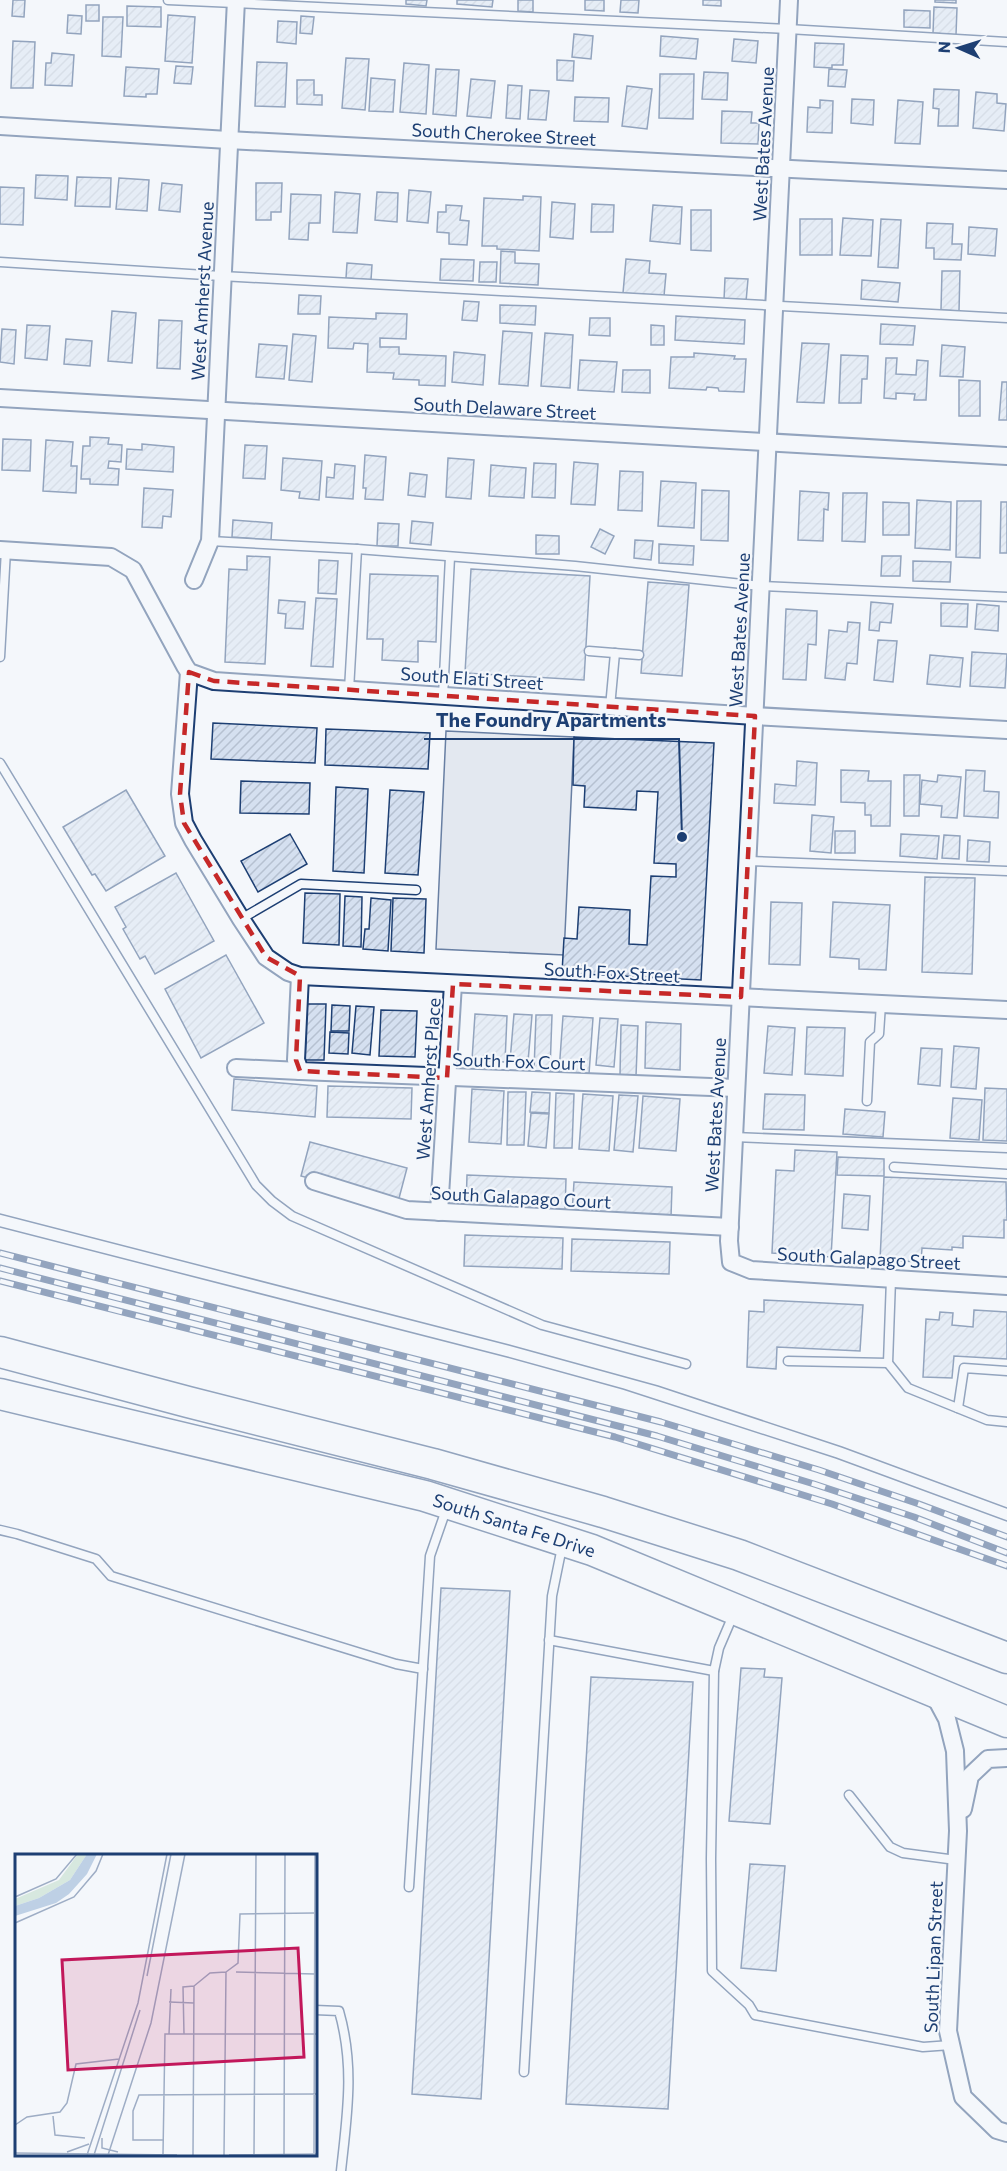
<svg xmlns="http://www.w3.org/2000/svg" width="1007" height="2171" viewBox="0 0 1007 2171" font-family="Commissioner,sans-serif">
<defs>
<pattern id="building-hatch" width="6" height="6" patternUnits="userSpaceOnUse" patternTransform="scale(1.5)"><rect width="6" height="6" fill="#d5e0f0"/><path d="M-1 1l2-2M0 6l6-6M5 7l2-2" fill="none" stroke="#b6c1d1"/></pattern>
</defs>
<rect width="100%" height="100%" fill="#f4f7fb"/>
<path fill="#e3e8f0" stroke="#687fa3" stroke-width="1.5" d="M446,731L574,737L564,955L436,949Z"/>
<g fill="url(#building-hatch)" stroke="#1d3f73" stroke-width="1.5">
<path d="M13,0H25L24,17L12,16Z"/>
<path d="M406,0H427L426,6L406,4Z"/>
<path d="M457,0H493L492,7L457,4Z"/>
<path d="M518,0H533V12L518,11Z"/>
<path d="M585,0H604V11L585,10Z"/>
<path d="M621,0H639L638,13L620,12Z"/>
<path d="M703,0H721V6L703,5Z"/>
<path d="M935,0H956V3L935,2Z"/>
<rect x="86" y="5" width="13" height="16"/>
<path d="M127,6L161,7V27L127,26Z"/>
<path d="M934,7L957,8L956,35L933,33Z"/>
<path d="M904,10L930,11V28L904,27Z"/>
<path d="M68,15L82,16L81,34L67,33Z"/>
<path d="M168,15L195,17L192,63L165,61Z"/>
<path d="M301,16L314,17L312,34L300,33Z"/>
<path d="M103,17H123L121,57L102,56Z"/>
<path d="M278,21L297,22L296,44L277,42Z"/>
<path d="M574,34L593,36L591,59L572,57Z"/>
<path d="M661,36L698,39L696,59L660,56Z"/>
<path d="M734,39L758,41L756,63L732,61Z"/>
<path d="M13,41L35,42L33,88H11Z"/>
<path d="M815,43L844,44L843,65H832V68L814,67Z"/>
<path d="M52,53L74,55L72,86L45,85L46,63H51Z"/>
<path d="M346,58L369,59L365,110L342,108Z"/>
<path d="M557,60L574,61L573,81L557,80Z"/>
<path d="M257,62L287,63L285,107L255,106Z"/>
<path d="M404,63L429,65L426,114L400,112Z"/>
<path d="M176,66L193,67L191,84L174,83Z"/>
<path d="M126,67L159,69L157,94H146V97L124,96Z"/>
<path d="M436,69L459,70L456,116L433,114Z"/>
<path d="M829,69L847,70L845,87L828,86Z"/>
<path d="M704,72L728,73L727,100L702,99Z"/>
<path d="M660,74H694L693,119L659,118Z"/>
<path d="M371,78L395,80L393,112L369,111Z"/>
<path d="M471,79L495,81L491,118L467,116Z"/>
<path d="M297,80H314V95H322V105L297,104Z"/>
<path d="M508,85L522,86L520,119L506,118Z"/>
<path d="M627,86L652,89L647,129L622,126Z"/>
<path d="M934,89L959,90L958,126H938L939,109L933,108Z"/>
<path d="M530,90L549,91L546,120L528,119Z"/>
<path d="M976,92L997,94V103L1006,104L1004,131L973,128Z"/>
<path d="M575,97L609,98L608,122L574,121Z"/>
<path d="M852,99L874,100L873,125L851,123Z"/>
<path d="M820,100L833,101L832,133L807,132L808,107L820,108Z"/>
<path d="M898,100L923,102L920,144L895,143Z"/>
<path d="M722,111L752,112L751,123H759L758,144L721,143Z"/>
<path d="M36,175L68,176L67,200L35,198Z"/>
<path d="M77,177L111,178L110,207L75,206Z"/>
<path d="M119,178L149,180L147,211L116,209Z"/>
<path d="M162,183L182,185L180,212L159,210Z"/>
<path d="M256,183H282L281,212H271V220H256Z"/>
<path d="M0,187L24,188L23,225L0,224Z"/>
<path d="M409,190L431,192L428,223L407,221Z"/>
<path d="M335,192L360,194L357,233L333,232Z"/>
<path d="M377,192L398,193L397,222L375,220Z"/>
<path d="M291,194L321,195L320,223H309L308,240L289,239Z"/>
<path d="M523,196L541,197L539,251L497,249V246H482L484,198L523,200Z"/>
<path d="M552,202L575,204L573,239L550,237Z"/>
<path d="M592,204L614,205L613,232H591Z"/>
<path d="M446,205L462,206L460,220L469,221L467,245L449,244V233L437,232L438,212H446Z"/>
<path d="M653,205L682,207L680,244L650,241Z"/>
<path d="M691,210H711V251L691,250Z"/>
<path d="M843,218L873,220L871,256L840,255Z"/>
<rect x="800" y="219" width="32" height="36"/>
<path d="M881,219L901,220L898,268L878,267Z"/>
<path d="M927,223L953,224L952,244H962L961,260L934,259V248H926Z"/>
<path d="M969,227L997,229L995,256L968,254Z"/>
<path d="M501,251L515,252V263L539,264L538,285L500,283Z"/>
<path d="M441,259L474,260L473,281L440,280Z"/>
<path d="M626,259L650,261L649,273L666,274L664,296L623,293Z"/>
<path d="M480,262H497L496,282H479Z"/>
<path d="M347,263L372,265L371,280L346,278Z"/>
<path d="M942,271H960L959,311L941,310Z"/>
<path d="M725,278L748,279L746,302L724,300Z"/>
<path d="M862,280L900,283L898,302L861,299Z"/>
<path d="M299,295L321,296L320,314H298Z"/>
<path d="M464,301L479,302L477,321L462,320Z"/>
<path d="M500,305L536,306L535,325L500,323Z"/>
<path d="M112,311L136,313L132,363L108,361Z"/>
<path d="M376,313L407,314L406,339L380,338V347H399V354L446,356L445,386L419,385V380L393,379L394,373L367,372L368,344L354,343L353,349L328,348L329,317L376,319Z"/>
<path d="M676,316L745,320L744,344L675,340Z"/>
<path d="M590,318H610V336L589,335Z"/>
<path d="M159,320L182,321L180,369L157,368Z"/>
<path d="M881,324L915,326L913,345L880,344Z"/>
<path d="M27,325L50,326L47,360L25,358Z"/>
<path d="M651,325L664,326V345H651Z"/>
<path d="M2,329L16,330L14,364L0,362Z"/>
<path d="M503,331L532,333L528,386L499,384Z"/>
<path d="M545,333L573,335L570,388L541,386Z"/>
<path d="M293,334L316,336L312,382L289,380Z"/>
<path d="M66,339L92,341L90,366L64,364Z"/>
<path d="M802,343L829,344L824,403L797,402Z"/>
<path d="M259,344L287,346L284,379L256,377Z"/>
<path d="M942,345L965,347L963,377L940,376Z"/>
<path d="M454,352L485,355L483,385L452,382Z"/>
<path d="M694,353L735,356L734,359H746L744,392L719,391L718,388L707,387L706,390L669,388L671,357H694Z"/>
<path d="M841,355L868,356L867,379H862L861,403H839Z"/>
<path d="M886,358H897L896,374L916,375L917,360L928,361L926,400H914L915,394L896,393V399L884,398Z"/>
<path d="M580,360L617,362L614,392L578,390Z"/>
<path d="M623,370H650V393L622,392Z"/>
<path d="M959,380L980,381V416H959Z"/>
<path d="M1002,382H1007V420H999Z"/>
<path d="M90,437L109,438L108,444L122,445L121,462L109,461L108,468L119,469L118,485L90,484V479H81L83,446H90Z"/>
<path d="M3,439L31,440L30,471L2,470Z"/>
<path d="M46,440L73,442L71,466H77L76,493L43,491Z"/>
<path d="M142,444L174,447L173,472L126,469L127,449L142,450Z"/>
<path d="M245,445L267,446L265,479L243,478Z"/>
<path d="M365,455L386,457L383,500L365,499L366,488H363Z"/>
<path d="M283,458L322,461L319,500L299,498L300,492L281,490Z"/>
<path d="M448,458L474,460L471,499L446,497Z"/>
<path d="M574,462L598,464L595,505L571,504Z"/>
<path d="M534,463L556,464L555,498L532,497Z"/>
<path d="M335,464L355,466L353,499L326,497L327,477L334,478Z"/>
<path d="M491,465L526,468L524,498L489,496Z"/>
<path d="M620,471L643,472L642,511L618,510Z"/>
<path d="M410,473L427,475L425,497L408,495Z"/>
<path d="M661,481L696,483L694,528L658,526Z"/>
<path d="M144,488L173,490L171,517L163,516L162,528L142,527Z"/>
<path d="M702,490L729,491L728,541L701,540Z"/>
<path d="M800,491L829,493L828,510L824,509L823,541L798,540Z"/>
<path d="M843,493H867L865,542L842,541Z"/>
<path d="M917,500L951,502L950,550L915,548Z"/>
<path d="M957,501H981L980,558L956,557Z"/>
<path d="M883,502L909,503V535H883Z"/>
<path d="M1001,502H1007V553H1000Z"/>
<path d="M233,520L272,523L271,540L232,537Z"/>
<path d="M412,521L433,523L431,545L410,543Z"/>
<path d="M378,523L399,524L398,546H377Z"/>
<path d="M600,529L614,536L605,554L591,547Z"/>
<path d="M536,535L559,536V554H536Z"/>
<path d="M635,540L653,541L651,560L634,558Z"/>
<path d="M659,544L694,546L693,565L659,563Z"/>
<path d="M247,556L270,557L265,664L225,662L229,569L247,570Z"/>
<path d="M882,556H901L900,576H881Z"/>
<path d="M319,560L338,561L336,594L318,593Z"/>
<path d="M913,561L951,562L950,582L913,581Z"/>
<path d="M471,569L590,576L584,680L465,673Z"/>
<path d="M370,574L438,576L436,642L418,641V662L382,660L383,639H367Z"/>
<path d="M648,582L689,585L682,676L641,673Z"/>
<path d="M316,598L337,599L333,667L311,666Z"/>
<path d="M279,600L305,602L303,629L285,628L286,614L278,613Z"/>
<path d="M871,602L893,604L891,623L880,622L879,631L869,630Z"/>
<path d="M941,603L968,604L967,627L941,626Z"/>
<path d="M977,604L999,606L998,631L975,629Z"/>
<path d="M786,609L817,611L816,645L808,644L806,680L783,679Z"/>
<path d="M848,622L860,623L857,664L847,663L845,680L825,678L829,630L847,632Z"/>
<path d="M878,640L897,641L893,682L874,680Z"/>
<path d="M972,652L1007,654L1005,688L970,686Z"/>
<path d="M930,655L963,658L960,687L927,684Z"/>
<path d="M213,723L317,728L315,763L211,759Z"/>
<path d="M326,729L430,733L428,769L325,765Z"/>
<path d="M574,737L714,743L701,980L562,973L564,938L577,939L579,907L630,910L629,944L647,945L651,876L676,877V864L654,863L658,792L637,791L636,810L584,807L585,786L573,785Z"/>
<path d="M797,761L817,763L815,805L774,803L775,784L796,786Z"/>
<path d="M841,770L869,771L868,781H891L890,826H871V815H865V803L841,802Z"/>
<path d="M966,770L985,771L984,791L999,792L998,818L964,816Z"/>
<path d="M904,775H920L919,816H904Z"/>
<path d="M938,775L961,777L957,818L941,817L942,806L920,804L922,780L937,782Z"/>
<path d="M241,781L310,783L309,814L240,813Z"/>
<path d="M336,787L368,789L364,873L333,871Z"/>
<path d="M126,790L165,856L106,891L95,874L92,875L63,827Z"/>
<path d="M390,790L424,792L418,875L385,873Z"/>
<path d="M812,815L834,817L831,853L810,851Z"/>
<rect x="835" y="831" width="20" height="22"/>
<path d="M290,834L307,864L258,892L241,861Z"/>
<path d="M901,834L939,836L937,859L900,856Z"/>
<path d="M944,835L960,836L959,859L942,858Z"/>
<path d="M968,840L990,842L989,862L967,861Z"/>
<path d="M176,873L214,941L155,974L145,956L140,959L123,929L126,927L115,907Z"/>
<path d="M925,877L975,878L972,974L922,972Z"/>
<path d="M305,893L340,894L339,945L303,943Z"/>
<path d="M345,896L362,897L361,947L343,946Z"/>
<path d="M371,898L391,900L388,951L363,949L365,929H369Z"/>
<path d="M393,898L426,899L424,953L391,951Z"/>
<path d="M771,902L802,903L800,965L769,964Z"/>
<path d="M833,902L890,905L886,970L859,969V959L830,957Z"/>
<path d="M226,955L264,1023L201,1058L165,989Z"/>
<path d="M307,1004H326L324,1060H305Z"/>
<path d="M332,1005L350,1006L349,1031H331Z"/>
<path d="M356,1006L374,1007L370,1055L352,1053Z"/>
<path d="M381,1010L417,1011L415,1057L379,1056Z"/>
<path d="M475,1014L507,1016L505,1062L472,1060Z"/>
<path d="M514,1014L532,1015L528,1062L510,1061Z"/>
<path d="M536,1015H552L550,1071H534Z"/>
<path d="M563,1016L593,1018L589,1074L559,1072Z"/>
<path d="M600,1018L618,1019L614,1067L596,1065Z"/>
<path d="M646,1022L681,1024L680,1070L645,1068Z"/>
<path d="M621,1025L638,1026L636,1076L620,1075Z"/>
<path d="M768,1026L795,1028L792,1075L764,1073Z"/>
<path d="M807,1027L845,1028L843,1076L805,1074Z"/>
<path d="M330,1032L349,1033L348,1054L329,1053Z"/>
<path d="M954,1046L979,1048L976,1089L951,1087Z"/>
<path d="M921,1048L942,1049L940,1086L918,1084Z"/>
<path d="M234,1079L317,1086L315,1117L232,1110Z"/>
<path d="M328,1086L412,1088L411,1119L327,1117Z"/>
<path d="M985,1088L1007,1089V1141L983,1140Z"/>
<path d="M472,1089L504,1091L501,1144L469,1142Z"/>
<path d="M508,1092H526L524,1145H507Z"/>
<path d="M532,1092L550,1093L549,1113L530,1112Z"/>
<path d="M556,1093L574,1094L572,1148H554Z"/>
<path d="M583,1094L613,1096L609,1151L579,1149Z"/>
<path d="M765,1094L805,1095L804,1130L763,1129Z"/>
<path d="M619,1095L638,1096L633,1152L614,1150Z"/>
<path d="M643,1096L680,1099L676,1151L639,1148Z"/>
<path d="M953,1098L982,1100L979,1140L950,1138Z"/>
<path d="M845,1109L885,1112L883,1137L843,1134Z"/>
<path d="M531,1113L549,1114L546,1148L528,1146Z"/>
<path d="M310,1142L407,1168L398,1202L301,1176Z"/>
<path d="M795,1150L837,1152L831,1257L772,1253L776,1170L794,1171Z"/>
<path d="M838,1157L884,1159V1176L837,1175Z"/>
<path d="M467,1175L566,1179L565,1212L466,1208Z"/>
<path d="M884,1177L1006,1182L1007,1220H1004V1238L963,1236V1248L952,1247V1250L922,1248L921,1262L880,1260Z"/>
<path d="M574,1182L672,1187L671,1217L572,1213Z"/>
<path d="M844,1194L870,1196L868,1230L842,1228Z"/>
<path d="M465,1235L563,1238L562,1269L464,1266Z"/>
<path d="M572,1239L670,1242L669,1274L571,1271Z"/>
<path d="M764,1300L863,1305L860,1351L777,1347L776,1369L747,1367L749,1311L764,1312Z"/>
<path d="M974,1310L1007,1312V1359L954,1356L952,1378L923,1377L926,1319L939,1320L940,1312L953,1313L952,1325L973,1327Z"/>
<path d="M441,1588L510,1591L481,2099L412,2094Z"/>
<path d="M741,1668L765,1669L764,1677L782,1678L770,1824L729,1821Z"/>
<path d="M591,1677L693,1682L668,2109L566,2104Z"/>
<path d="M750,1864L785,1866L776,1971L741,1968Z"/>
</g>
<g fill="none" stroke-linecap="round" stroke-linejoin="round">
<defs>
<g id="lane">
<path d="M168,0L788,29L1007,42"/>
<path d="M0,262L221,276L1007,318"/>
<path d="M210,541L357,549L575,566L761,586L1007,597"/>
<path d="M589,651L639,655"/>
<path d="M0,657L6,550"/>
<path d="M349,690L357,549"/>
<path d="M443,696L450,557"/>
<path d="M610,707L615,653"/>
<path d="M0,763L256,1185L272,1201L292,1216L542,1325L686,1364"/>
<path d="M748,861L1007,871"/>
<path d="M241,919L301,884L416,890"/>
<path d="M867,1101L870,1042L879,1034L881,1004"/>
<path d="M734,1137L1007,1148"/>
<path d="M894,1167L1007,1174"/>
<path d="M891,1279L888,1363L908,1388L987,1420L1007,1422"/>
<path d="M788,1361L888,1363"/>
<path d="M958,1408L964,1368L1007,1371"/>
<path d="M0,1530L17,1534L96,1559L111,1576L396,1664L423,1669"/>
<path d="M734,1613L719,1648L714,1671L711,1859L712,1971L749,2005L755,2015L923,2047L951,2045"/>
<path d="M549,1640L714,1671"/>
<path d="M849,1795L890,1847L903,1853L956,1860"/>
<path d="M409,1887L430,1556L447,1507"/>
<path d="M315,2010L339,2011C355,2067 347,2115 341,2171"/>
<path d="M524,2072L552,1596L562,1547"/>
</g>
<g id="street">
<path d="M789,0L729,1241L731,1262L751,1270L1007,1286"/>
<path d="M0,126L228,140L1007,180"/>
<path d="M0,398L1007,456"/>
<path d="M0,550L111,557L133,570L185,666L189,672L214,681L755,716L1007,730"/>
<path d="M194,580L210,541L236,0"/>
<path d="M189,672L180,794L184,823L193,840L241,919L266,957L288,972L300,976L1007,1010"/>
<path d="M300,976L296,1060L300,1071L736,1088"/>
<path d="M236,1068L300,1071"/>
<path d="M314,1181L407,1210L730,1227"/>
<path d="M439,1212L453,984"/>
<path d="M932,1691L947,1719L955,1751L958,1831L948,2031L963,2097L997,2130L1007,2133"/>
<path d="M963,1809L970,1776L988,1759L1007,1758"/>
</g>
<g id="highway">
<path d="M0,1352L188,1402L433,1464L603,1512L739,1555L1007,1658"/>
<path id="s1" d="M0,1394L425,1496L592,1550L1007,1722"/>
</g>
</defs>
<use href="#lane" stroke="#1d3f73" stroke-width="11"/>
<use href="#street" stroke="#1d3f73" stroke-width="20"/>
<use href="#highway" stroke="#1d3f73" stroke-width="33"/>
<use href="#lane" stroke="#f4f7fb" stroke-width="8"/>
<use href="#street" stroke="#f4f7fb" stroke-width="16"/>
<use href="#highway" stroke="#f4f7fb" stroke-width="30"/>
<g stroke="#1d3f73" stroke-width="1.5">
<path d="M0,1214L509,1345L658,1386L842,1447L1007,1508"/>
<path d="M0,1227L507,1357L623,1389L836,1458L1007,1521"/>
</g>
<defs>
<g id="rail">
<path d="M0,1253L661,1422L819,1470L919,1504L1007,1537"/>
<path d="M0,1268L657,1436L814,1484L914,1517L1007,1553"/>
<path d="M0,1281L615,1437L832,1504L1007,1566"/>
</g>
</defs>
<use href="#rail" stroke="#1d3f73" stroke-width="7"/>
<use href="#rail" stroke="#f4f7fb" stroke-width="4.5" stroke-dasharray="14" stroke-linecap="butt"/>
</g>
<path d="M0 0H1007V2171H0ZM189,672L214,681L755,716L741,997L453,984L447,1078L300,1071L296,1060L300,976L266,957L184,823L180,794Z" fill="#f4f7fb" fill-opacity=".55" fill-rule="evenodd"/>
<path fill="none" stroke="#c62828" stroke-width="4.5" stroke-dasharray="12 8" stroke-linejoin="round" d="M189,672L214,681L755,716L741,997L453,984L447,1078L300,1071L296,1060L300,976L266,957L184,823L180,794Z"/>
<g text-anchor="middle" dominant-baseline="central" stroke-width="4.5" stroke-linejoin="round" paint-order="stroke">
<g font-size="18" fill="#1d3f73" stroke="#f4f7fb">
<text transform="translate(504 134) rotate(3)">South Cherokee Street</text>
<text transform="translate(763 144) rotate(-87)">West Bates Avenue</text>
<text transform="translate(202 291) rotate(-87)">West Amherst Avenue</text>
<text transform="translate(505 408) rotate(3)">South Delaware Street</text>
<text transform="translate(739 630) rotate(-87)">West Bates Avenue</text>
<text transform="translate(472 678) rotate(4)">South Elati Street</text>
<text transform="translate(612 972) rotate(3)">South Fox Street</text>
<text transform="translate(519 1061) rotate(2)">South Fox Court</text>
<text transform="translate(428 1079) rotate(-86)">West Amherst Place</text>
<text transform="translate(715 1115) rotate(-87)">West Bates Avenue</text>
<text transform="translate(521 1197) rotate(3)">South Galapago Court</text>
<text transform="translate(869 1258) rotate(3)">South Galapago Street</text>
<text stroke="none"><textPath href="#s1" startOffset="531">South Santa Fe Drive</textPath></text>
<text transform="translate(933 1957) rotate(-88)">South Lipan Street</text>
</g>
</g>
<g transform="translate(15 1854)">
<rect width="302" height="302" fill="#f4f7fb"/>
<path d="M63,0H72L55,26L24,44L0,52V45L44,26Z" fill="#d7e8df"/>
<path d="M72,0H82L72,20L54,40L41,49L0,62V52L24,44L55,26Z" fill="#bed0e5"/>
<path fill="none" stroke="#9eadc5" stroke-width="1.5" d="M0,43L41,25L62,0M0,69L59,43L81,17L88,0M211,118L223,109L225,60L299,59M221,118L300,120M132,122L156,0M154,148L179,149M154,180L156,135M169,180L168,133L179,132M38,262L40,281L70,284M0,271L12,263L45,258L52,249L61,210L104,205M87,284V294L103,298M149,286H118V257L124,241L302,240M52,298L74,290M0,299L162,301M299,299L300,0M148,300L150,180H302M72,301L123,149L152,0M79,301L125,156M93,301L136,169L170,0M178,301L179,132L195,119L211,118M209,301L211,118M214,301L302,300M239,301L241,0M269,301L270,0"/>
<path fill="#c2185b" fill-opacity="0.15" stroke="#c2185b" stroke-width="3" d="M283,94L289,203L53,216L47,106Z"/>
<rect width="302" height="302" fill="none" stroke="#1d3f73" stroke-width="3"/>
</g>
<path fill="none" stroke="#1d3f73" stroke-width="2" d="M682 837L679 739H424"/>
<circle fill="#1d3f73" stroke="#f4f7fb" stroke-width="2" cx="682" cy="837" r="6"/>
<g font-size="20" text-anchor="middle" font-weight="bold" fill="#1d3f73" stroke="#f4f7fb" stroke-width="4.5" stroke-linejoin="round" paint-order="stroke">
<text x="551" y="727">The Foundry Apartments</text>
</g>
<g transform="translate(959 48) rotate(273)" stroke="#f4f7fb" stroke-width="4.5" paint-order="stroke">
<path d="M0-4.5L10 22L0 15L-10 22Z" fill="#1d3f73"/>
<text y="-9" font-size="16" font-weight="bold" text-anchor="middle" fill="#1d3f73">N</text>
</g>
</svg>
